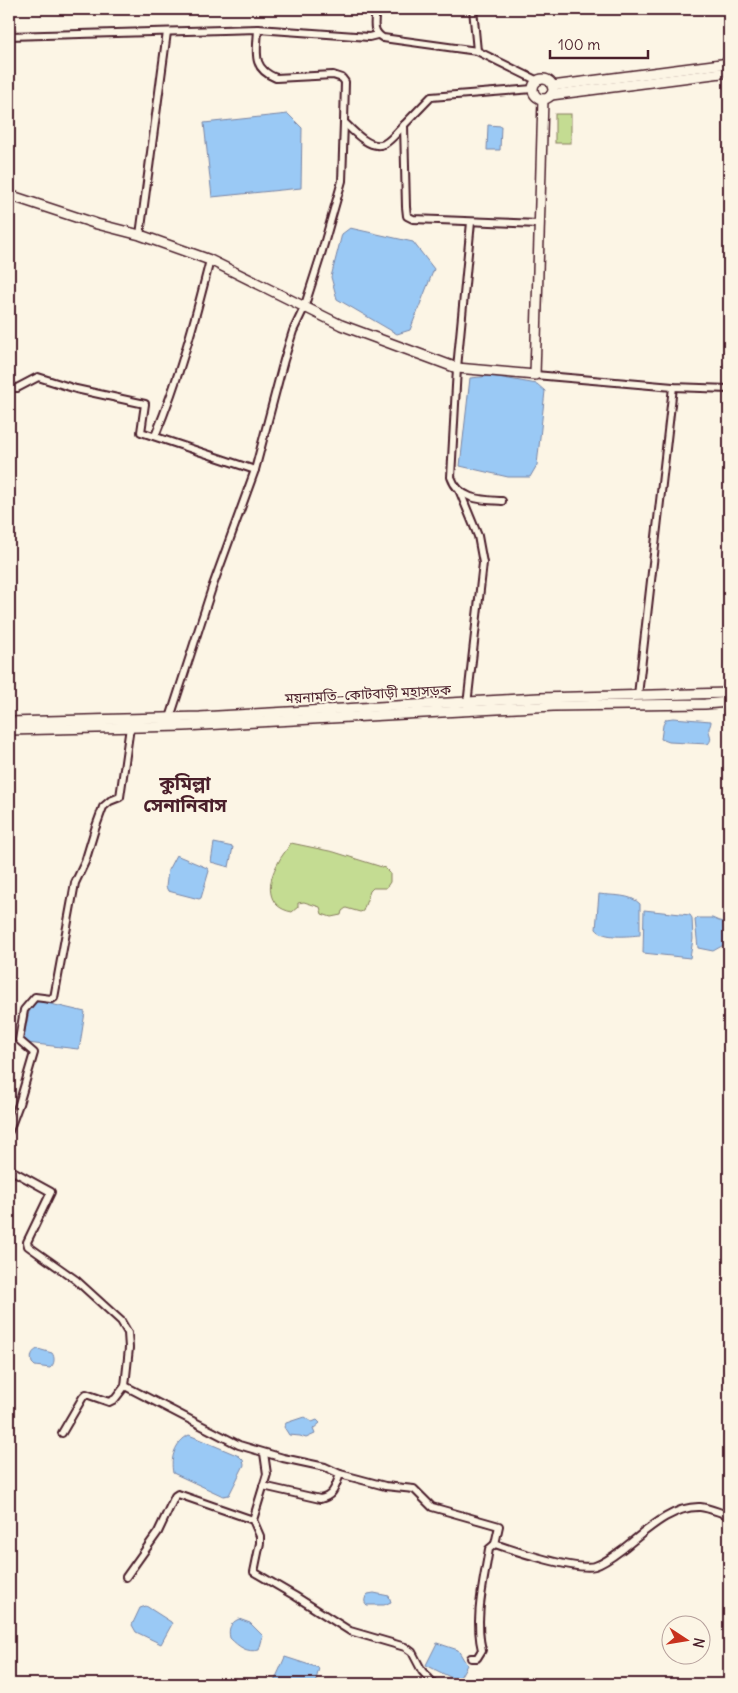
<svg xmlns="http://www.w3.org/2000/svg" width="738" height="1693" viewBox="0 0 738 1693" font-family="Delius,'Noto Sans Bengali',sans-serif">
<rect width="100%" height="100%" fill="#fcf5e5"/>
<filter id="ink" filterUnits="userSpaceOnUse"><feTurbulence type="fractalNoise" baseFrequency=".02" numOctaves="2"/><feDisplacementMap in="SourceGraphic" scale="10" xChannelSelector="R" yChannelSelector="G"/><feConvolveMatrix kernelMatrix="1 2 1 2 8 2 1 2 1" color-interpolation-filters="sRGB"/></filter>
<g filter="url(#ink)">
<g fill="#c4dc92" stroke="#877e5e">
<rect x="555" y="114" width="16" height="29"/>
<path d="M291,843L334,852L385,868L390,873V882L386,888H373L370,891L363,911L360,912L346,908L342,911L341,915L331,917L322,914L320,907L304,902L298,903V907L292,912C265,907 267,882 278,863C281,856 287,850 291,843Z"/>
</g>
<g fill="#9ac9f5" stroke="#7a85a4">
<path d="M288,114L302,128L301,188L212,197L204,123Z"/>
<path d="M488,125L501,126L500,150H487Z"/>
<path d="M350,228L413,242L434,269L410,330L397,334L337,299L331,277L342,234Z"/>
<path d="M492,376L537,384L545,391L537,465L530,477H508L460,466L470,378Z"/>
<path d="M673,718L711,721C711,724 710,726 709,728C708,734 714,738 708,744L669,742L661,739L663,725L666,719Z"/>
<path d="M214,843L233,847L229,867L211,862Z"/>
<path d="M176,855L207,868L209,871L201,898L199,899L172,892L168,891L166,887L168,870Z"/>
<path d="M599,894C613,896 631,894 640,904V935C629,936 603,939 596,929Z"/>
<path d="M644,910L690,915L692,918L693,939L690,958L643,953Z"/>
<path d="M698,918H712L719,921L729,923V942L713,951L698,948L695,920Z"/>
<path d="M38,1001L85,1012L80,1045L78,1049L27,1043L23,1039L30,1007L35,1002Z"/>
<path d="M38,1349L52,1353C55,1357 55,1364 50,1368L35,1366L32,1363C30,1356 32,1351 38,1349Z"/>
<path d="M304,1417L312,1422L317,1420L320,1423L313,1429L315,1434L306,1438L300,1436L289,1435L284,1427L286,1423Z"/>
<path d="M189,1435L239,1456L243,1460L244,1465L229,1495L223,1496L173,1473C170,1458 175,1442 189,1435Z"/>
<path d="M374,1593L389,1596L391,1602L384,1605H367C363,1602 365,1597 368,1594Z"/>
<path d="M146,1606L171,1622L172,1624L161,1644L136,1632L132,1625L140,1608Z"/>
<path d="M239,1619L250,1623L263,1636L259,1650C247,1653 239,1647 230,1638C228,1629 230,1623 239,1619Z"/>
<path d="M437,1643L458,1650L467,1665L458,1681L426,1665Z"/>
<path d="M285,1657L319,1668L315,1684H273Z"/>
</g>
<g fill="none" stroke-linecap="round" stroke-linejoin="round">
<defs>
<g id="minor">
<path d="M376,9C375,21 371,31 383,38L477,51L538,81"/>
<path d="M473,9L477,51"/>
<path d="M258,29C257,52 251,68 276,78L333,75L342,78L345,82L344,122C353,131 370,150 384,144C392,140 398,131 404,125"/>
<path d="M9,36L258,29L369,37L377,35"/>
<path d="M533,89L431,97L404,125L406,207L407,216L413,219L538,224"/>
<path d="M471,222L457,368L451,477C459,500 481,500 502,501"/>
<path d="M140,235L167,32"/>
<path d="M535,375L673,387L729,389"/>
<path d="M9,388H17L38,377L76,389L145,404L141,432L255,470"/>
<path d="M155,436C179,379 195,320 210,260"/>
<path d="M460,492L478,536L483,563L467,705"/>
<path d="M638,695L673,387"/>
<path d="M169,721L212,588L255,470L284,360L293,331L304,308L320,258L342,181L344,122"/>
<path d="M9,1131L19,1104L34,1053L19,1040L24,1010L35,997L51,999L54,998L75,883L85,862L95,829L103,807L110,801L120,797L130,727"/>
<path d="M9,1169L51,1192L27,1242L28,1246L76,1280L121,1321L128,1333L129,1348L125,1386L115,1399L109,1402L86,1394L83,1397L62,1433"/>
<path d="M125,1386L239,1445L283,1458L325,1467L340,1474L385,1486L414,1489L432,1507L499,1526L495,1544C515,1551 577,1571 595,1566C605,1563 616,1554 624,1548C646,1531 671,1506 700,1507C710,1508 720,1513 729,1515"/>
<path d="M264,1453L267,1474L253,1520L260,1536V1543L254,1572L295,1596L350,1631L405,1647L412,1652L422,1671L434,1684"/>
<path d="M263,1486L320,1499C334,1496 335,1487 340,1474"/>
<path d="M126,1577L158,1532L175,1496L178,1494L253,1520"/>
<path d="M471,1658H477L482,1650C474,1618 484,1581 489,1549L495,1544"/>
</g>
<g id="major">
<circle cx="543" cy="89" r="10"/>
<path d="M552,86L729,63"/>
<path d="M551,95L729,72"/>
<path d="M9,195L97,224L140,235L210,260L341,325L457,368L535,375L543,99"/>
<path d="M9,722L200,717L539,698L729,693"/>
<path d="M9,730L184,726L554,706L705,704L729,702"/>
</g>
</defs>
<use href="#minor" stroke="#4a1f2b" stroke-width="10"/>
<use href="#major" stroke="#4a1f2b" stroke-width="12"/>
<use href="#minor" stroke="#fcf5e5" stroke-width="6"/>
<use href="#major" stroke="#fcf5e5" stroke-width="9"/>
</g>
</g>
<g text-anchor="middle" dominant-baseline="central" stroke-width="4" stroke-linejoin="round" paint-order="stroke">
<g font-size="14" fill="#4a1f2b" stroke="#fcf5e5">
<text transform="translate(368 694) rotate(-3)">ময়নামতি–কোটবাড়ী মহাসড়ক</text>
</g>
<g font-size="19" font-weight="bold" fill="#4a1f2b" stroke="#fcf5e5">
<text x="185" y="783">কুমিল্লা<tspan x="185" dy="22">সেনানিবাস</tspan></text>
</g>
</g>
<rect width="738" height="1693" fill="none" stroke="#fcf5e5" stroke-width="30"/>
<rect x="15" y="15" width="708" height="1663" fill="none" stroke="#4a1f2b" stroke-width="2" filter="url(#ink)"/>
<g transform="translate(686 1640) rotate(102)"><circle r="24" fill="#fcf5e5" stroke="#b59f9b"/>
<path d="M0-4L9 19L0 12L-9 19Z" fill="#c8321e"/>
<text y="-8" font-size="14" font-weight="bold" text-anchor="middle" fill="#4a1f2b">N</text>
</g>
<path d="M550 50v8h98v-8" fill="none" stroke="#4a1f2b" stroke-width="2.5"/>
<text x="558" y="50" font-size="15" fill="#4a1f2b" stroke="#fcf5e5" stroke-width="4" paint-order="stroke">100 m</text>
</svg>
